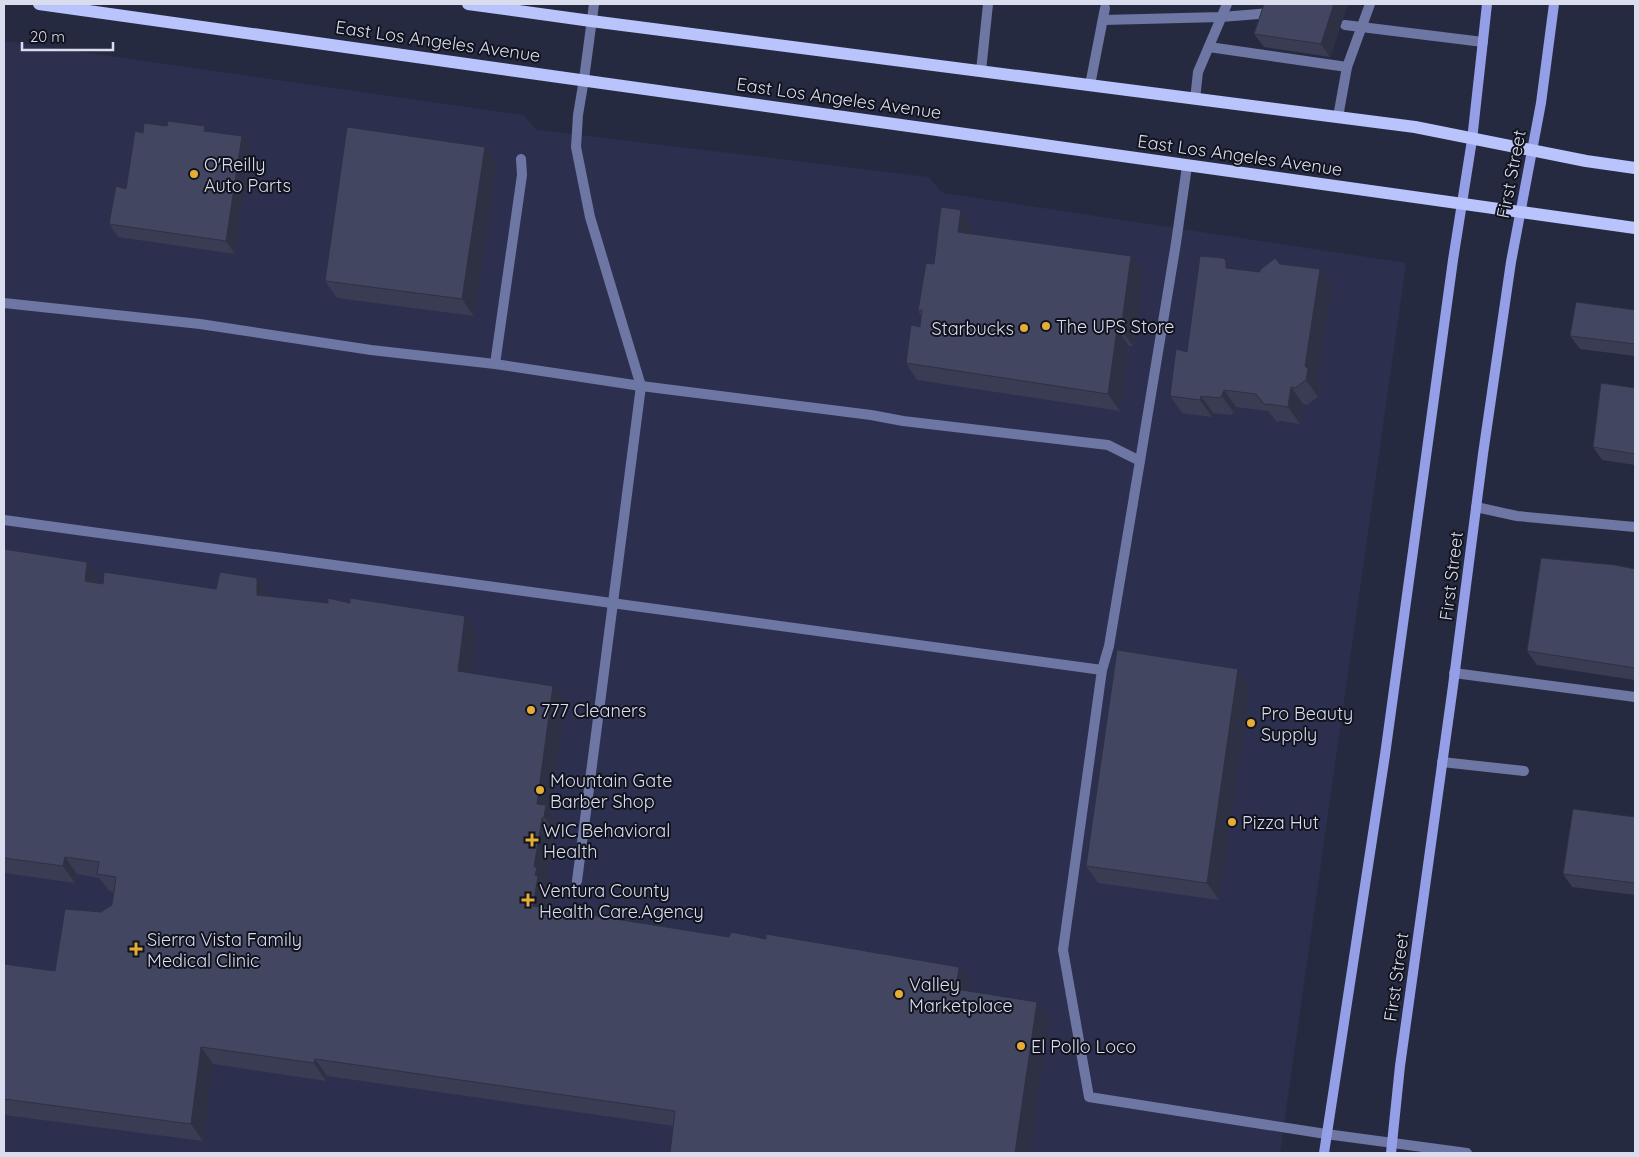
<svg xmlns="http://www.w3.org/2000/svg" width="1639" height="1157" viewBox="0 0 1639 1157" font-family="Quicksand,sans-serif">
<rect width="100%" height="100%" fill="#262a41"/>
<path fill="#2c304e" d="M4,41L523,115L537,130L928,177L943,193L1406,263L1280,1153H4Z"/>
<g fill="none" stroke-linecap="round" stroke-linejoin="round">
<g stroke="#6e76a3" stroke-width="10">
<path d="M1103,20L1221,17L1271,13"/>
<path d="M1345,25L1483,42"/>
<path d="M1209,47L1347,67"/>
<path d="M981,71L988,4"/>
<path d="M1090,85L1105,8"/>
<path d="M1195,99L1198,72L1227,4"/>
<path d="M1338,117L1347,67L1370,4"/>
<path d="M4,303L200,324L371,350L495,364L641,386L871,415L903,421L1108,445L1140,461L1176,243L1187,166"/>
<path d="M495,364L522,175L521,159"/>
<path d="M1140,461L1109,646L1102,670L1063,950L1089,1097L1326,1134"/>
<path d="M1476,507L1517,516L1635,527"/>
<path d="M4,520L1102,670"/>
<path d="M1454,673L1635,697"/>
<path d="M1442,762L1524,771"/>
<path d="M577,881L641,386L590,217L576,147L578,115L584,79"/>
</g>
<path stroke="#6e76a3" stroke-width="10" d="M584,79L594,4"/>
<path stroke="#6e76a3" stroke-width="10" d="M1326,1134L1467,1153"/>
<g stroke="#949fe8" stroke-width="10">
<path d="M1324,1153L1385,755L1453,260L1472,140L1487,4"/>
<path d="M1391,1153L1400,1066L1453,686L1483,454L1511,262L1541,103L1554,4"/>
</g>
<g stroke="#b9c3fc" stroke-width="12">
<path d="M39,4L1635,228"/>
<path d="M468,4L591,21L1415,127L1586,161L1635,168"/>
</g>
</g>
<g fill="#393c53">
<path d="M1348,4L1330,57L1264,47L1254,34Z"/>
<path d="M209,132L251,149L235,254L118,237L109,224L126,189L143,133Z"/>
<path d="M497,164L474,316L337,298L325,281Z"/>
<path d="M972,227V234L1143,273L1133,346H1129L1120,411L917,380L906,363L920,327L921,316L918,311L934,264Z"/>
<path d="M1280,264L1320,269L1332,286L1317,383L1320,386L1318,397L1307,405L1303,404L1300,424L1280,421L1277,422L1268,411L1236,407L1234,413L1231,415L1213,413L1212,417L1182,413L1170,396L1187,352L1231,269L1260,272Z"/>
<path d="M1635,310V356L1580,349L1570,336Z"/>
<path d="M1635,388V465L1602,460L1593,447Z"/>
<path d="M4,549L99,579L98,583L216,589L269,595V596L477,633L471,673L565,703L550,811L558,822L556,834L554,835L546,881L549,885L548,890L550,893L547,908L729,937L766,939L959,967L971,984L970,991L1037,1002L1049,1019L674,1126L327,1076L326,1081L213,1064L203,1141L4,1115V964L55,971L101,912L112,905L114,892L109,891L99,878L77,874L75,883L4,873Z"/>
<path d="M1635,569V680L1537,665L1527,651Z"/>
<path d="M1250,686L1219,900L1098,883L1086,866Z"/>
<path d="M1635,817V895L1572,887L1563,874Z"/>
</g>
<g fill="#2e3143">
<path d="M1334,4H1348L1330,57L1321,44Z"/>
<path d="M205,126L214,140L204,131Z"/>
<path d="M242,136L251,149L235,254L226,241Z"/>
<path d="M485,147L497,164L474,316L462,299Z"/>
<path d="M961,210L972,227L969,249L958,232Z"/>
<path d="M1131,256L1143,273L1133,346L1121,329Z"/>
<path d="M1226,261L1238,278L1226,268Z"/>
<path d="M1320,269L1332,286L1317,383L1320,386L1318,397L1306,380L1305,366Z"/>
<path d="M1117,329L1129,346L1120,411L1108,394Z"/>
<path d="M1291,387L1303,404L1300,424L1288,407Z"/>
<path d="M1224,390L1236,407L1234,413L1222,396Z"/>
<path d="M1201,396L1213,413L1212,417L1200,400Z"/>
<path d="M87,562L99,579L97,598L85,581Z"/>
<path d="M257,578L269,595V612L257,595Z"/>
<path d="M465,616L477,633L470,688L458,671Z"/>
<path d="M1238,669L1250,686L1219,900L1207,883Z"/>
<path d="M553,686L565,703L550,811L558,822L556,834L544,817L537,804Z"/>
<path d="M542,818L554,835L546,881L549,885L548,890L550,893L545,923L533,906L535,875L534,867Z"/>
<path d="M65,857L77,874L75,883L63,866Z"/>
<path d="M959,967L971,984L968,1006L956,989Z"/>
<path d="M1037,1002L1049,1019L1030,1153H1015Z"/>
<path d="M201,1047L213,1064L203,1141L191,1124Z"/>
<path d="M315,1059L327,1076L326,1081L314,1063Z"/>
</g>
<g fill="#424660" stroke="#2e3143">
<path d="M1264,4H1334L1321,44L1254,34Z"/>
<path d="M168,121L205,126L204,131L242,136L226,241L109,224L116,186L126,189L135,131L143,133L144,123L167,126Z"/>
<path d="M347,127L485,147L462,299L325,281Z"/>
<path d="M941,207L961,210L958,232L1131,256L1121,329H1117L1108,394L906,363L911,325L920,327L922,310L918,311L926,263L934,264Z"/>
<path d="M1200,256L1223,258L1226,261V268L1260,272V270L1275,258L1280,264L1320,269L1305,366L1308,369L1306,380L1295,388L1291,387L1288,407L1268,404L1265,405L1256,394L1224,390L1222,396L1219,398L1201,396L1200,400L1170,396L1176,349L1187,352Z"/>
<path d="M1576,302L1635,310V344L1570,336Z"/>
<path d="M1601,383L1635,388V454L1593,447Z"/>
<path d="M4,549L87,562L85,581L103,584L104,572L216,589L220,572L257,578V595L328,603V598L350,603V598L465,616L458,671L553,686L537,804L546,805L544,817L542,818L534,867H537L535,875L538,876L533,906L729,937L731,932L766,939V934L959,967L956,989L1037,1002L1015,1153H670L675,1111L315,1059L314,1063L201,1047L191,1124L4,1099V964L55,971L65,909L101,912L112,905L116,877L97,874L99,862L65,857L63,866L4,858Z"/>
<path d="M1541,558L1615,565L1635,569V668L1527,651Z"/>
<path d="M1117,650L1238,669L1207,883L1086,866Z"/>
<path d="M1573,809L1635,817V883L1563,874Z"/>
</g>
<g fill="#e5ad36" stroke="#11131e" stroke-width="2">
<circle cx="194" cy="174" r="5"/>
<circle cx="1046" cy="326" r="5"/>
<circle cx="1024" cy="328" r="5"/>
<circle cx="531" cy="710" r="5"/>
<circle cx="1251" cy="723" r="5"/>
<circle cx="540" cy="790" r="5"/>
<circle cx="1232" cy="822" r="5"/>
<path d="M529.5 832.5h5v5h5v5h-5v5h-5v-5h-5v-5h5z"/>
<path d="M525.5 892.5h5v5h5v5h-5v5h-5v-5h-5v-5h5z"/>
<path d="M133.5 941.5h5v5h5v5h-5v5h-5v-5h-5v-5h5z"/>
<circle cx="899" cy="994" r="5"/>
<circle cx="1021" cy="1046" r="5"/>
</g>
<g text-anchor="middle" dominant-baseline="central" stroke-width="4" stroke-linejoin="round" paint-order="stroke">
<g font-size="18" fill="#dadded" stroke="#11131e">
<text transform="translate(438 41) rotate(8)">East Los Angeles Avenue</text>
<text transform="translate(839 98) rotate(8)">East Los Angeles Avenue</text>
<text transform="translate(1240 155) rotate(8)">East Los Angeles Avenue</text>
<text transform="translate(1511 174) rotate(-79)">First Street</text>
<text transform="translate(1451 576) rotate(-83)">First Street</text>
<text transform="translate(1396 977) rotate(-82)">First Street</text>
</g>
<g font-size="18" fill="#dadded" stroke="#11131e" text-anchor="start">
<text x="204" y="164">O'Reilly<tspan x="204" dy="21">Auto Parts</tspan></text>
<text x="1056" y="326">The UPS Store</text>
<text x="1014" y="328" text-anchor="end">Starbucks</text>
<text x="541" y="710">777 Cleaners</text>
<text x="1261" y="713">Pro Beauty<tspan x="1261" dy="21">Supply</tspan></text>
<text x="550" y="780">Mountain Gate<tspan x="550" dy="21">Barber Shop</tspan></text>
<text x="1242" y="822">Pizza Hut</text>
<text x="543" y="830">WIC Behavioral<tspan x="543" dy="21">Health</tspan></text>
<text x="539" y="890">Ventura County<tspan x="539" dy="21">Health Care.Agency</tspan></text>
<text x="147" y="939">Sierra Vista Family<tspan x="147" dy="21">Medical Clinic</tspan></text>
<text x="909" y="984">Valley<tspan x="909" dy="21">Marketplace</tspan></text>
<text x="1031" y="1046">El Pollo Loco</text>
</g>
</g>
<rect width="1639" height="1157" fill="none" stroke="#dadded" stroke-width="10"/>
<path d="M22 42v8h91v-8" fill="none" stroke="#dadded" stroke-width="2.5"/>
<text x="30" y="42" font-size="15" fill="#dadded" stroke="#11131e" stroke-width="4" paint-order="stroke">20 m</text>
</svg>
